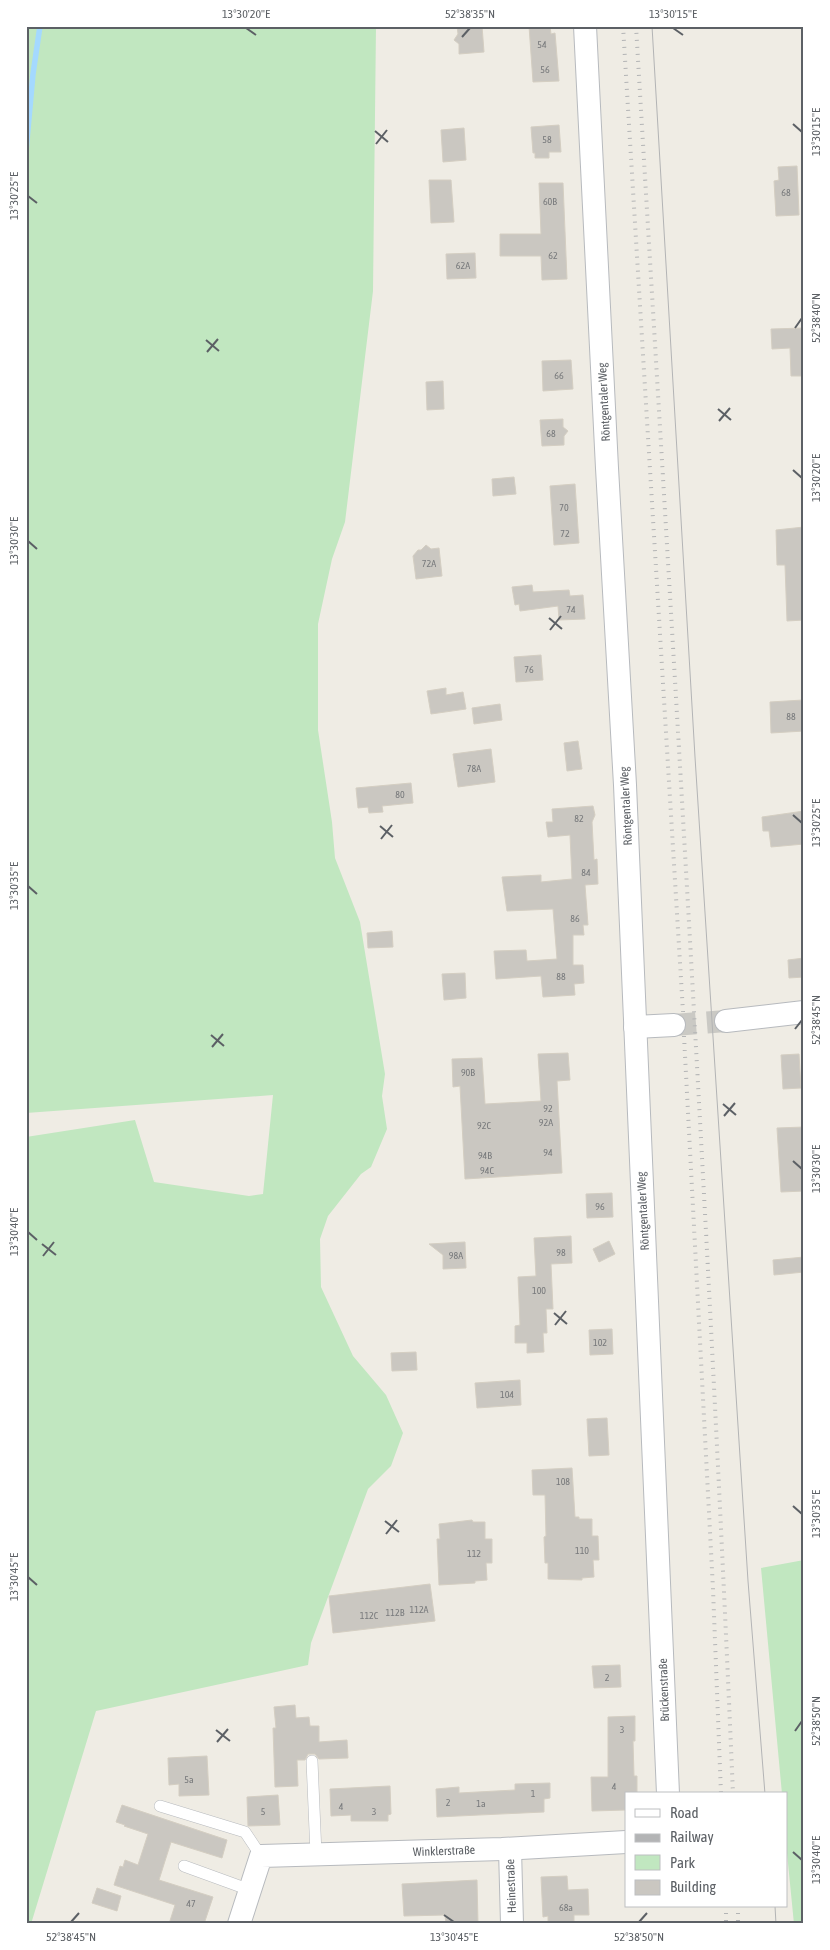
<svg xmlns="http://www.w3.org/2000/svg" width="830" height="1950" viewBox="0 0 830 1950" font-family="'Asap Condensed',sans-serif">
<rect width="100%" height="100%" fill="#efece4"/>
<g fill="#c1e7c0">
<path d="M26,26H376L373,291L345,522L332,559L318,624V730L332,822L335,858L360,922L385,1074L382,1096L387,1129L371,1167L361,1174L328,1216L320,1239L321,1287L353,1356L386,1395L403,1433L391,1466L368,1489L311,1643L308,1665L96,1711L31,1924H26V1137L135,1120L154,1182L249,1196L263,1194L273,1095L26,1113Z"/>
<path d="M804,1560V1924H794L786,1843V1794H782L761,1568Z"/>
</g>
<g fill="none" stroke-linecap="round" stroke-linejoin="round">
<path stroke="#a4d9ff" stroke-width="5.5" d="M26,151L33,74L40,26"/>
</g>
<g fill="#cac7c1" stroke="#d4cec2">
<path d="M457,26H482L484,52L459,54V44L454,40L458,34Z"/>
<path d="M529,26H550L551,34L555,33L559,81L533,82Z"/>
<path d="M559,125L561,152H549V158H535V153H533L531,127Z"/>
<path d="M464,128L466,160L443,162L441,130Z"/>
<path d="M797,166L799,215L776,216L774,181L779,180L778,167Z"/>
<path d="M429,180H451L454,222L431,223Z"/>
<path d="M539,183H563L567,279L542,280L541,256H500V234H541Z"/>
<path d="M475,253L476,278L447,279L446,254Z"/>
<path d="M804,328V376H791L790,348L772,349L771,329Z"/>
<path d="M571,360L573,389L543,391L542,361Z"/>
<path d="M443,381L444,409L427,410L426,382Z"/>
<path d="M563,419V427L568,431L564,436V445L542,446L540,420Z"/>
<path d="M514,477L516,494L493,496L492,479Z"/>
<path d="M575,484L579,543L554,545L550,486Z"/>
<path d="M804,527V620L787,621L785,565H777L776,530Z"/>
<path d="M426,545L431,549L439,548L442,576L416,579L413,556L418,550H421Z"/>
<path d="M532,585L533,592L569,590L570,596L583,595L585,619L559,620L558,606L520,611L519,604L515,605L512,587Z"/>
<path d="M541,655L543,680L516,682L514,657Z"/>
<path d="M446,688V695L463,692L466,709L431,714L427,691Z"/>
<path d="M803,700L804,731L771,733L770,702Z"/>
<path d="M500,704L502,720L474,724L472,708Z"/>
<path d="M578,741L582,769L567,771L564,743Z"/>
<path d="M491,749L495,782L458,787L453,754Z"/>
<path d="M411,783L413,803L382,806L383,812L369,813L368,807L358,808L356,788Z"/>
<path d="M593,806L595,815L592,822L594,860L597,859L598,884L585,885L588,925H583L584,935H573V965H583L584,983L574,984L575,995L543,997L541,976L496,979L494,951L526,950L527,961L557,959L553,909L507,911L502,877L541,875V882L572,879L570,835L548,837L546,822H553L552,809Z"/>
<path d="M804,811V844L771,847L769,831H763L762,817Z"/>
<path d="M392,931L393,947L368,948L367,933Z"/>
<path d="M804,958V977L789,978L788,960Z"/>
<path d="M465,973L466,998L444,1000L442,974Z"/>
<path d="M568,1053L570,1080L557,1081L562,1173L465,1179L460,1086L453,1087L452,1059L482,1058L485,1104L524,1102L541,1101L538,1054Z"/>
<path d="M799,1054L801,1088L783,1089L781,1055Z"/>
<path d="M804,1127V1191L781,1192L777,1128Z"/>
<path d="M612,1193L613,1217L587,1218L586,1194Z"/>
<path d="M571,1236L572,1263L551,1264L553,1309H546L547,1333H543L544,1352L527,1353V1343H515V1326L520,1325L518,1277L536,1276L534,1238Z"/>
<path d="M609,1241L615,1254L599,1262L593,1249Z"/>
<path d="M465,1242L466,1268L443,1269V1255L429,1244Z"/>
<path d="M804,1257V1272L774,1275L773,1260Z"/>
<path d="M612,1329L613,1354L590,1355L589,1330Z"/>
<path d="M416,1352L417,1370L392,1371L391,1353Z"/>
<path d="M520,1380L521,1405L477,1408L475,1383Z"/>
<path d="M607,1418L609,1455L589,1456L587,1419Z"/>
<path d="M572,1468L575,1517H579V1519H592V1536H598L599,1560H593L594,1577L582,1578V1580L548,1579V1563H545L544,1537L546,1536L545,1495H533L532,1470Z"/>
<path d="M472,1520L473,1522H485V1539H492V1563H486L487,1580L475,1581V1583L439,1585L437,1539H440L439,1524Z"/>
<path d="M430,1584L435,1621L333,1633L329,1596Z"/>
<path d="M620,1665L621,1687L594,1688L592,1666Z"/>
<path d="M295,1705L296,1718L309,1717L310,1726H319V1742L347,1740L348,1758L319,1759L315,1754H308L305,1760H297L298,1786L275,1787L273,1728H276L274,1707Z"/>
<path d="M635,1716V1741H633L634,1776H637V1794H626V1810L592,1811L591,1777H608V1717Z"/>
<path d="M207,1756L209,1795L179,1796V1784L169,1785L168,1758Z"/>
<path d="M550,1783V1798L544,1799V1812L437,1817L436,1789L459,1787V1793L515,1790V1784Z"/>
<path d="M390,1786L391,1814L388,1815V1821H351V1815L331,1816L330,1789Z"/>
<path d="M278,1795L280,1825L248,1826L247,1797Z"/>
<path d="M122,1805L227,1840L222,1858L171,1842L159,1880L213,1897L204,1924H169L175,1905L114,1885L120,1866L123,1867L125,1860L138,1865L148,1834L124,1826L125,1825L116,1822Z"/>
<path d="M567,1876L568,1890L588,1889L589,1915H574V1924H548V1916L543,1917L541,1877Z"/>
<path d="M477,1880L478,1924H446L445,1915L404,1916L402,1884Z"/>
<path d="M97,1888L121,1896L117,1911L92,1903Z"/>
</g>
<g fill="none" stroke-linecap="round" stroke-linejoin="round">
<path stroke="#cac9c4" stroke-width="22" stroke-dasharray="22 11" stroke-linecap="butt" d="M674,1025L726,1021"/>
<defs>
<g id="lane">
<path d="M312,1761L316,1854"/>
<path d="M160,1806L245,1832L261,1856"/>
<path d="M184,1866L250,1890"/>
</g>
<g id="street">
<path d="M585,26L607,468L625,785L668,1794"/>
<path d="M726,1021L804,1012"/>
<path d="M635,1027L674,1025"/>
<path d="M510,1849L512,1924"/>
<path d="M239,1924L261,1856L502,1849L626,1842"/>
</g>
</defs>
<use href="#lane" stroke="#b7babe" stroke-width="12"/>
<use href="#street" stroke="#b7babe" stroke-width="24"/>
<use href="#lane" stroke="#fff" stroke-width="11"/>
<use href="#street" stroke="#fff" stroke-width="22"/>
<g stroke="#b3b4b5" stroke-width="1">
<path d="M652,26L695,757L748,1581L765,1794"/>
<path d="M775,1906L776,1924"/>
</g>
<g stroke="#b3b4b5" stroke-width="4" stroke-dasharray="1 6" stroke-linecap="butt">
<path d="M623,26L683,1012"/>
<path d="M636,26C671,615 708,1204 733,1794"/>
<path d="M684,1036L713,1589L721,1794"/>
<path d="M726,1906V1924"/>
<path d="M738,1906V1924"/>
</g>
</g>
<path fill="none" stroke="#5c6065" stroke-width="2" d="M246,28L256,35M673,28L683,35M462,37L470,28M793,124L802,132M375,131L388,142M376,144L387,130M28,196L37,203M795,328L802,318M206,340L219,351M207,352L218,339M718,409L731,420M719,421L730,408M793,470L802,478M28,541L37,549M549,618L562,629M550,630L561,616M793,815L802,823M380,826L393,837M381,839L392,825M28,886L37,894M795,1029L802,1020M211,1035L224,1046M212,1047L223,1034M723,1104L736,1115M724,1116L735,1103M793,1161L802,1169M28,1232L37,1240M42,1244L56,1255M43,1256L54,1242M554,1313L567,1324M555,1325L566,1311M793,1506L802,1514M385,1521L399,1532M386,1534L397,1520M28,1577L37,1585M216,1730L230,1741M795,1731L802,1721M217,1742L228,1729M793,1852L802,1860M444,1915L454,1922M71,1922L79,1913M639,1922L647,1913"/>
<g text-anchor="middle" dominant-baseline="central" stroke-width="4" stroke-linejoin="round" paint-order="stroke">
<g font-size="10" fill="#787a7c">
<text x="542" y="44">54</text>
<text x="545" y="69">56</text>
<text x="547" y="139">58</text>
<text x="786" y="192">68</text>
<text x="550" y="201">60B</text>
<text x="553" y="255">62</text>
<text x="463" y="265">62A</text>
<text x="559" y="375">66</text>
<text x="551" y="433">68</text>
<text x="564" y="507">70</text>
<text x="565" y="533">72</text>
<text x="429" y="563">72A</text>
<text x="571" y="609">74</text>
<text x="529" y="669">76</text>
<text x="791" y="716">88</text>
<text x="474" y="768">78A</text>
<text x="400" y="794">80</text>
<text x="579" y="818">82</text>
<text x="586" y="872">84</text>
<text x="575" y="918">86</text>
<text x="561" y="976">88</text>
<text x="468" y="1072">90B</text>
<text x="548" y="1108">92</text>
<text x="546" y="1122">92A</text>
<text x="484" y="1125">92C</text>
<text x="548" y="1152">94</text>
<text x="485" y="1155">94B</text>
<text x="487" y="1170">94C</text>
<text x="600" y="1206">96</text>
<text x="561" y="1252">98</text>
<text x="456" y="1255">98A</text>
<text x="539" y="1290">100</text>
<text x="600" y="1342">102</text>
<text x="507" y="1394">104</text>
<text x="563" y="1481">108</text>
<text x="582" y="1550">110</text>
<text x="474" y="1553">112</text>
<text x="419" y="1609">112A</text>
<text x="395" y="1612">112B</text>
<text x="369" y="1615">112C</text>
<text x="607" y="1677">2</text>
<text x="622" y="1729">3</text>
<text x="189" y="1779">5a</text>
<text x="614" y="1786">4</text>
<text x="533" y="1793">1</text>
<text x="448" y="1802">2</text>
<text x="481" y="1803">1a</text>
<text x="341" y="1806">4</text>
<text x="263" y="1811">5</text>
<text x="374" y="1811">3</text>
<text x="191" y="1903">47</text>
<text x="566" y="1907">68a</text>
</g>
<g font-size="12" fill="#5c6065" stroke="#fff">
<text transform="translate(604 402) rotate(-93)">Röntgentaler Weg</text>
<text transform="translate(626 806) rotate(-93)">Röntgentaler Weg</text>
<text transform="translate(643 1211) rotate(-93)">Röntgentaler Weg</text>
<text transform="translate(664 1690) rotate(-92)">Brückenstraße</text>
<text transform="translate(444 1851) rotate(-2)">Winklerstraße</text>
<text transform="translate(511 1886) rotate(-92)">Heinestraße</text>
</g>
</g>
<rect width="830" height="1950" fill="none" stroke="#ffffff" stroke-width="55"/>
<rect x="625" y="1792" width="162" height="115" fill="#ffffff" stroke="#bebfc1"/>
<rect x="635" y="1809" width="25" height="8" fill="#ffffff" stroke="#bebfc1"/>
<text x="670" y="1818" font-size="15" fill="#5c6065">Road</text>
<rect x="635" y="1834" width="25" height="8" fill="#b3b4b5" stroke="#bebfc1"/>
<text x="670" y="1842" font-size="15" fill="#5c6065">Railway</text>
<rect x="635" y="1855" width="25" height="15" fill="#c1e7c0" stroke="#bebfc1"/>
<text x="670" y="1868" font-size="15" fill="#5c6065">Park</text>
<rect x="635" y="1880" width="25" height="15" fill="#cac7c1" stroke="#bebfc1"/>
<text x="670" y="1892" font-size="15" fill="#5c6065">Building</text>
<rect x="28" y="28" width="774" height="1894" fill="none" stroke="#5c6065" stroke-width="2"/>
<g font-size="12" text-anchor="middle" fill="#5c6065">
<text x="246" y="18">13°30'20"E</text>
<text x="470" y="18">52°38'35"N</text>
<text x="673" y="18">13°30'15"E</text>
<text transform="translate(816 132) rotate(-90)" y="4">13°30'15"E</text>
<text transform="translate(14 196) rotate(-90)" y="4">13°30'25"E</text>
<text transform="translate(816 318) rotate(-90)" y="4">52°38'40"N</text>
<text transform="translate(816 478) rotate(-90)" y="4">13°30'20"E</text>
<text transform="translate(14 541) rotate(-90)" y="4">13°30'30"E</text>
<text transform="translate(816 823) rotate(-90)" y="4">13°30'25"E</text>
<text transform="translate(14 886) rotate(-90)" y="4">13°30'35"E</text>
<text transform="translate(816 1020) rotate(-90)" y="4">52°38'45"N</text>
<text transform="translate(816 1169) rotate(-90)" y="4">13°30'30"E</text>
<text transform="translate(14 1232) rotate(-90)" y="4">13°30'40"E</text>
<text transform="translate(816 1514) rotate(-90)" y="4">13°30'35"E</text>
<text transform="translate(14 1577) rotate(-90)" y="4">13°30'45"E</text>
<text transform="translate(816 1721) rotate(-90)" y="4">52°38'50"N</text>
<text transform="translate(816 1860) rotate(-90)" y="4">13°30'40"E</text>
<text x="71" y="1941">52°38'45"N</text>
<text x="454" y="1941">13°30'45"E</text>
<text x="639" y="1941">52°38'50"N</text>
</g>
</svg>
